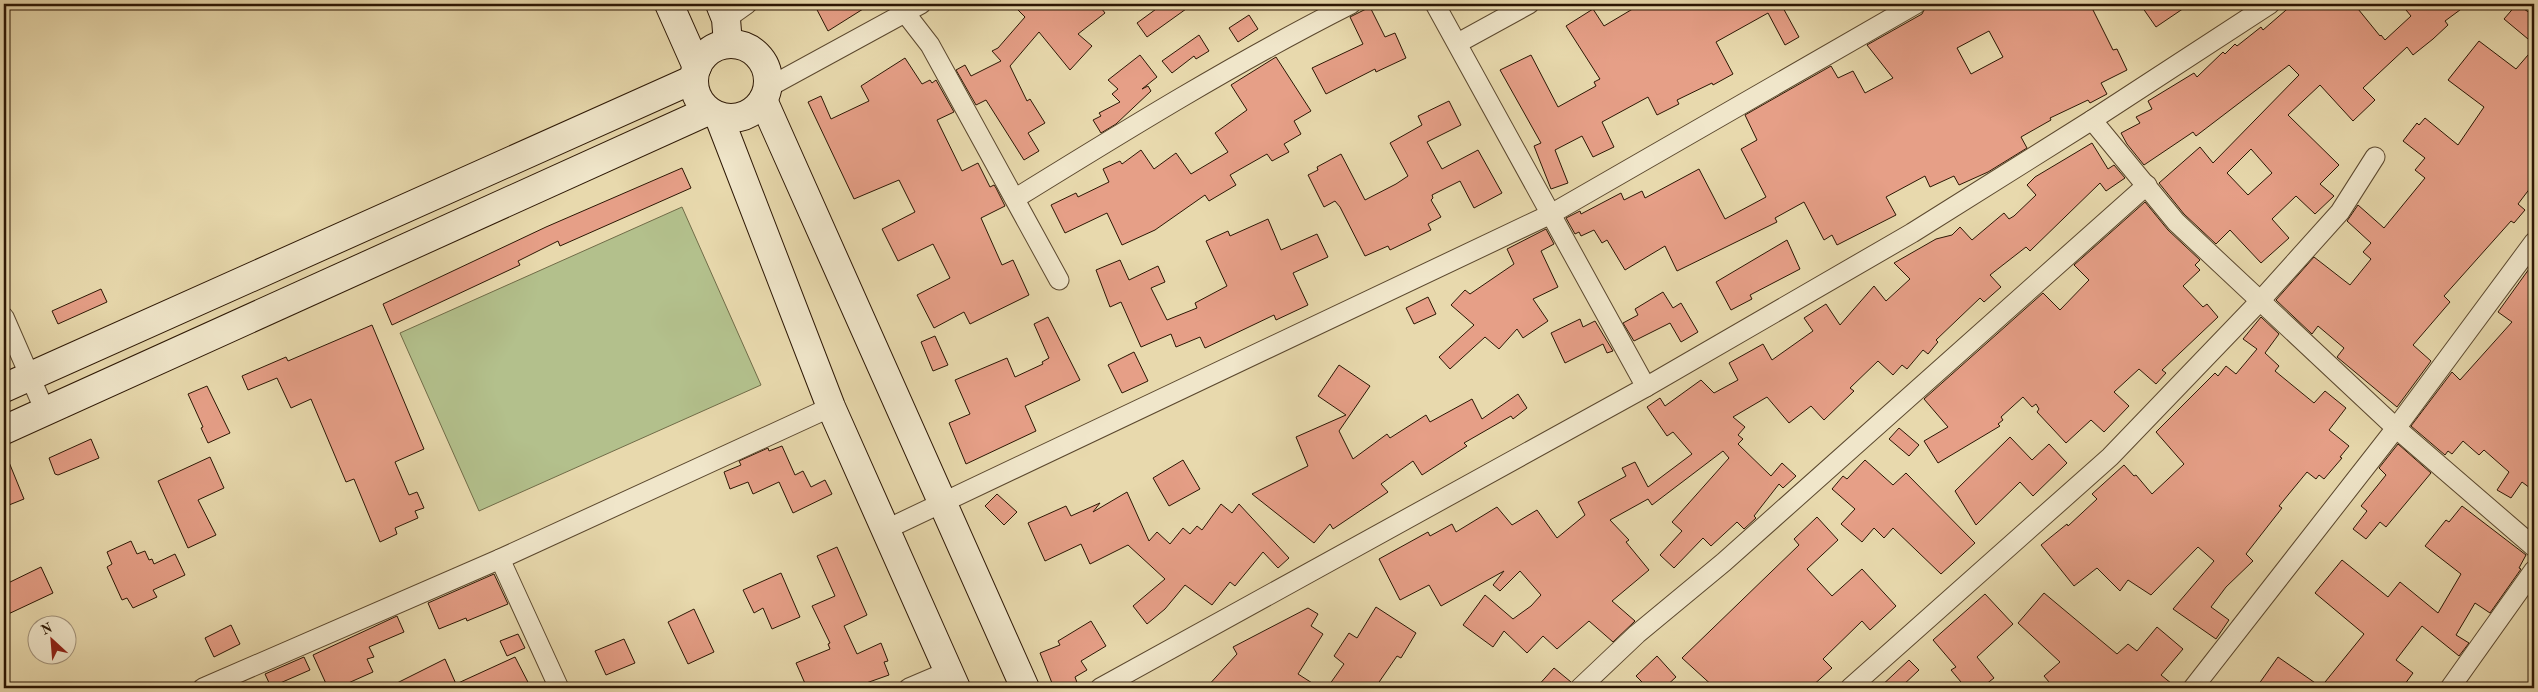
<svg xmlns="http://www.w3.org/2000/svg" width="2538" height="692" viewBox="0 0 2538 692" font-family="'Old Standard TT',serif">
<rect width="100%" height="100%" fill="#e8d9ad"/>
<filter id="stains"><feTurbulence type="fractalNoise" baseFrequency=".004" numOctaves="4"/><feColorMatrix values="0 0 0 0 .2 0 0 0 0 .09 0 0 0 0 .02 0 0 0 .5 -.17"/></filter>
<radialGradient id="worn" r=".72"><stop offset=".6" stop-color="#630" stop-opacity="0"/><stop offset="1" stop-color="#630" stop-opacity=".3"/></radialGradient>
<path fill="#b3c08c" stroke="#706c48" d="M682,207L761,385L479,511L400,333Z"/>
<g fill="#e69f87" stroke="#2c1704" fill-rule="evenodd">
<path d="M814,4H871L828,31Z"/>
<path d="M1012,4H1098L1105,13L1078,34L1092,46L1070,70L1039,32L1010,66L1027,101L1030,99L1045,123L1028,133L1039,151L1024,160L986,100L976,105L956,70L965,65L971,76L1001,61L992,51L998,48L1025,17Z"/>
<path d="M1163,4H1193L1147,37L1137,23Z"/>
<path d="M1641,4H1785L1782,6L1799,37L1785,45L1768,13L1716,42L1733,74L1713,85L1712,83L1677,100L1679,104L1657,115L1648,97L1602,122L1614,147L1593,157L1582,136L1555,150L1568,183L1551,189L1534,146L1541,143L1500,70L1531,55L1558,107L1596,86L1594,82L1600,79L1566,26L1593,9L1604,26Z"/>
<path d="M1927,4H2090L2113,50L2117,49L2127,70L2101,83L2107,94L2090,103L2088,100L2050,118L2051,120L2021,137L2027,148L1988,172L1959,185L1954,176L1930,187L1925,176L1886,197L1896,215L1837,245L1832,235L1824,240L1804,202L1775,218L1777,222L1677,271L1665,246L1625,270L1607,240L1602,243L1594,230L1581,236L1579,232L1575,234L1566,218L1580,211L1581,214L1621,193L1624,200L1642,191L1645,198L1699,169L1725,219L1766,197L1741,149L1757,140L1745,115L1831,66L1838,78L1853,71L1865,93L1893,78L1867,45L1922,14ZM1989,31L2003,57L1971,74L1957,48Z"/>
<path d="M2140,4H2190L2156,27Z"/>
<path d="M2293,4H2354L2380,36L2381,35L2385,40L2411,16L2401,4H2468L2445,21L2448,25L2433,39L2413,55L2407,47L2363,88L2375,100L2353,121L2320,85L2288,115L2339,165L2320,184L2334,196L2315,214L2296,196L2272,219L2289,238L2261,263L2230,230L2216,244L2184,214L2159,183L2200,147L2213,163L2299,75L2289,65L2196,136L2193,132L2144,165L2127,144L2121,133L2140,123L2136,117L2152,109L2148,101L2194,73L2197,77L2223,52L2225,54L2235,44L2237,46L2261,27L2263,30ZM2251,149L2272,173L2248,195L2227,173Z"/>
<path d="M2517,4L2534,16V44L2504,19Z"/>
<path d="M1370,7L1385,37L1395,33L1406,58L1376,72L1375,69L1326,94L1312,68L1363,44L1350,17Z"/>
<path d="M1249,15L1258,29L1238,42L1229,28Z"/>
<path d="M1199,35L1209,51L1196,59L1194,56L1172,73L1162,61Z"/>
<path d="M2479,41L2516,69L2534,48V183L2518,204L2525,210L2514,223L2511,221L2444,296L2450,302L2413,345L2431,361L2397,407L2337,357L2344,348L2318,326L2312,334L2276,300L2314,257L2350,285L2371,259L2363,252L2371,243L2347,221L2358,205L2384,228L2425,178L2415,170L2425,158L2403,141L2417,123L2419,125L2425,118L2458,145L2484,107L2448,80Z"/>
<path d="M1140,55L1157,77L1142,89L1148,86L1151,91L1116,124L1101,133L1093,120L1101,116L1099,113L1120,102L1112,94L1118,89L1108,80Z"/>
<path d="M1276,57L1311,111L1294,121L1301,134L1284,144L1289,152L1272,161L1267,154L1230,175L1236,185L1209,201L1205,195L1155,230L1122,245L1107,213L1065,233L1051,205L1076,193L1078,197L1109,182L1103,169L1120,161L1122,164L1141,150L1154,169L1176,153L1191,174L1228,152L1215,133L1247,110L1231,85Z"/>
<path d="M905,58L922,84L930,80L932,83L936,80L954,112L937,120L962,171L978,163L990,187L994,185L996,188L1005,206L981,218L1002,265L1013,260L1029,295L970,324L964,312L934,328L917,295L950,278L933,244L898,261L882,229L915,212L899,180L854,199L808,102L821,96L831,119L869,101L861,86Z"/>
<path d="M1449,101L1461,125L1427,142L1442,169L1478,150L1502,193L1474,208L1460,181L1432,195L1433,198L1431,200L1441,217L1428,224L1431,230L1390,250L1388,246L1365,256L1340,207L1335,201L1324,207L1308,175L1318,170L1317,167L1341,154L1365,200L1396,184L1408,176L1390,143L1422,125L1418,116Z"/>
<path d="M2092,143L2108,169L2114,165L2125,178L2106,191L2100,183L2030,251L2026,247L1990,275L2001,287L1984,302L1980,298L1936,340L1938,342L1928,354L1923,350L1907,369L1902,365L1893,375L1878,361L1850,388L1854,391L1824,420L1811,406L1789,423L1767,397L1733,417L1745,427L1738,435L1743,439L1738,444L1771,476L1782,463L1796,476L1783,488L1779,484L1754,516L1756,518L1744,529L1737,522L1711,546L1703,538L1674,568L1660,555L1682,531L1672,522L1729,458L1723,451L1652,505L1648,499L1610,520L1629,540L1626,542L1649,570L1612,601L1635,621L1613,642L1589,621L1557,649L1543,636L1527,653L1504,631L1493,647L1463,625L1485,595L1513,619L1531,606L1541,595L1520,571L1500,591L1493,585L1504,571L1441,606L1429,585L1400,600L1379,559L1428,532L1430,536L1452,524L1456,532L1497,507L1512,525L1537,510L1557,538L1585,515L1578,502L1626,476L1622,468L1635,462L1648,487L1692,454L1673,432L1667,436L1647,407L1660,398L1665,406L1701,380L1714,393L1738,380L1729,363L1763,344L1772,360L1813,331L1804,318L1826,304L1840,325L1874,286L1886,301L1910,279L1894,263L1936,239L1952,235L1960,227L1972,240L2004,213L2009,219L2014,216L2036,195L2027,185L2035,177Z"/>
<path d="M682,168L691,188L560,246L558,241L518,261L520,265L392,325L383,304L546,227Z"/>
<path d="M2145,202L2168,230L2200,260L2195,265L2200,270L2183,286L2203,307L2207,304L2218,317L2162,370L2166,373L2156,384L2139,369L2114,392L2129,406L2104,432L2091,420L2066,443L2037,412L2039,409L2036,404L2032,407L2023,397L2001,417L2003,420L1998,424L2000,426L1938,463L1924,441L1948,427L1924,399L2043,293L2060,310L2089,280L2074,265Z"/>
<path d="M1268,219L1281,250L1317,234L1328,257L1293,273L1308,305L1276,320L1274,315L1205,348L1200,337L1176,347L1171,334L1141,347L1121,302L1110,307L1096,270L1120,260L1129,280L1158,266L1165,282L1151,288L1167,320L1197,308L1195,303L1227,286L1206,241L1228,231L1230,236Z"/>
<path d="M1546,229L1554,244L1541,251L1558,287L1533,299L1548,321L1523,338L1517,329L1499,349L1485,337L1450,369L1439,357L1474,325L1451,305L1465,290L1470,294L1514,264L1507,249Z"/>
<path d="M1787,240L1800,269L1750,295L1752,299L1731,310L1716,282Z"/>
<path d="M2534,262V491L2522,482L2511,498L2497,490L2509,472L2484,450L2479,455L2463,441L2452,454L2448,451L2445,455L2411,426L2452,372L2460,380L2512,322L2498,312Z"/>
<path d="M101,289L107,302L58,324L52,311Z"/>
<path d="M1663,292L1673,308L1681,303L1698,332L1681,342L1670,323L1634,341L1623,323L1638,315L1635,309Z"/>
<path d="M1428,297L1436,314L1414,324L1406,308Z"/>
<path d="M1048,317L1080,380L1025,406L1036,431L966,464L949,423L970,414L955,380L1007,358L1015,377L1043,364L1042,362L1049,358L1034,324Z"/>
<path d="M2261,317L2279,334L2265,353L2279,366L2275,371L2314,403L2325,391L2346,408L2329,430L2349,446L2340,457L2342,458L2324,479L2319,475L2316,479L2307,472L2279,506L2282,508L2246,554L2253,561L2226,587L2211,607L2229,620L2216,639L2173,609L2214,561L2198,547L2151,595L2128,580L2120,591L2097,568L2074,586L2041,545L2067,524L2068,526L2097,499L2092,494L2124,465L2134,476L2136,475L2152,494L2184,464L2156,432L2215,373L2218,376L2226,366L2236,374L2257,349L2243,339Z"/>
<path d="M1580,319L1583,327L1595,321L1613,351L1607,353L1603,344L1565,363L1551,333Z"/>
<path d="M372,325L424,449L395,462L409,495L417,492L424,508L415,511L418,518L395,528L397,534L380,542L354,479L346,482L311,399L291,408L277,378L248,390L242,376L286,357L288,361Z"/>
<path d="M935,336L948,365L933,371L921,342Z"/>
<path d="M1134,352L1148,381L1122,393L1108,365Z"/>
<path d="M1339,365L1370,386L1339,431L1353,459L1387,434L1390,438L1426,415L1430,422L1472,399L1482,419L1518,394L1527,408L1513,419L1511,416L1464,443L1467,446L1422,475L1413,461L1381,484L1388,492L1333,529L1330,524L1314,543L1252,494L1308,466L1296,437L1346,415L1318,396Z"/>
<path d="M207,386L230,433L208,443L201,428L203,427L188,394Z"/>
<path d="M1899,428L1919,445L1909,456L1889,439Z"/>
<path d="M2010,437L2032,460L2049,444L2067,463L2033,496L2020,482L1976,525L1955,491Z"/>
<path d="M91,439L99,458L58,475L55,474L49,458Z"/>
<path d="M2398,444L2431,473L2386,527L2380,522L2366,539L2353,529L2367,511L2361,506L2386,475L2379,468Z"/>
<path d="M782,446L795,475L803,471L811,487L825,480L832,494L793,513L779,482L753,494L748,482L730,489L724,472L741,465L739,461L768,448L769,451Z"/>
<path d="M4,450L24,499L4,507Z"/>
<path d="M210,457L224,488L198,500L216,535L188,548L158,481Z"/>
<path d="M1183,460L1200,489L1169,506L1153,478Z"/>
<path d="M1865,460L1893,485L1906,473L1975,543L1941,574L1893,528L1884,538L1874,528L1862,542L1841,524L1855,509L1832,489L1843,476L1847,479Z"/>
<path d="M1127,492L1149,541L1157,532L1170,544L1183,528L1190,534L1197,526L1202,530L1221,504L1232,513L1239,504L1289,558L1278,568L1263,552L1235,586L1230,582L1212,605L1185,585L1165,609L1147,624L1133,606L1165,579L1128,545L1090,564L1081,544L1045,561L1028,523L1066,506L1071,516L1100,503L1093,512Z"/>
<path d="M997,494L1017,512L1004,525L985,506Z"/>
<path d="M2462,506L2526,555L2519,568L2521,569L2490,613L2475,603L2456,635L2469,643L2459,656L2422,626L2396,660L2413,673L2402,688H2256L2278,657L2321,687L2364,634L2315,593L2342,560L2388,597L2400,582L2438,613L2461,574L2425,546L2446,520L2449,522Z"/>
<path d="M1817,517L1838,540L1807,569L1832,596L1862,569L1896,606L1870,630L1862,621L1823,659L1832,668L1810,688H1715L1682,658L1799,545L1794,539Z"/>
<path d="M131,541L137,554L145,551L149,560L152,559L154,564L175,554L185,575L153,590L157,597L133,608L127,598L122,600L107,567L112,564L107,552Z"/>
<path d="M837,547L867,615L844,626L857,654L881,643L888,661L884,662L889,675L852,688H807L796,663L830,649L828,644L830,643L812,606L835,596L817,556Z"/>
<path d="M41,567L53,593L4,616V585Z"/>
<path d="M781,573L800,617L772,629L763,608L754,613L743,590Z"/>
<path d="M494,574L508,604L467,621L466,618L439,629L428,603Z"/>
<path d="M2044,593L2117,654L2128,644L2137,651L2157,627L2183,649L2161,675L2177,688H2054L2044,676L2060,662L2018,623Z"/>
<path d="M1985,594L2013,624L1977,657L1994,678L1981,688H1966L1951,670L1956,667L1933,640Z"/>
<path d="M1376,607L1416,633L1401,658L1397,656L1375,688H1327L1344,664L1334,656L1349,633L1357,638Z"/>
<path d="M1308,608L1318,614L1311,626L1323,634L1298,674L1320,688H1206L1237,654L1233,647Z"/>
<path d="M694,609L714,652L688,664L668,622Z"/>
<path d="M397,616L404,632L369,647L374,657L367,659L373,672L337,688H328L313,655Z"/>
<path d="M1091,621L1106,646L1081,661L1087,670L1075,677L1079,688H1054L1040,653L1060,645L1058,641Z"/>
<path d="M231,625L240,644L214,657L205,638Z"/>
<path d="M518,634L525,648L507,656L500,641Z"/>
<path d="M624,639L635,663L606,675L595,651Z"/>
<path d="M1657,656L1676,677L1664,688H1648L1636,676Z"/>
<path d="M304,657L310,670L271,687L265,674Z"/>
<path d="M515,657L531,688H387L445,659L456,684Z"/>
<path d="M1909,660L1919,670L1900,688H1879Z"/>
<path d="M1554,668L1571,682L1569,688H1536Z"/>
</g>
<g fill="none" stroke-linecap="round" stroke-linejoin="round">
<defs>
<g id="street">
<path d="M1435,4L1646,387"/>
<path d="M906,14L930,45L1059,280"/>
<path d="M726,19L747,4"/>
<path d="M1458,43L1529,4"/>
<path d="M767,88L921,4"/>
<path d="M2092,120L2176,222L2396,428L2534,547"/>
<path d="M1016,198C1126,130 1236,62 1351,4"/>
<path d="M4,317L45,411"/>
<path d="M887,529L1551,214L1916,4"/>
<path d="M500,559L559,688"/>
<path d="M203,688L500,559L831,407"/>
<path d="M909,688L949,671"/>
<path d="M1100,688L1646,387L1912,233L2092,120L2270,4"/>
<path d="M1580,688L1637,634L1724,562L2147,185"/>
<path d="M1850,688L2110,457L2260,301L2340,212L2375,157"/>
<path d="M2193,688L2396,428L2534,242"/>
<path d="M2450,688L2534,570"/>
</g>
<g id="secondary">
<path d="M669,4L697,67"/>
<path d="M720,4L726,19L728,44"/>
<circle cx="731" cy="81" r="37"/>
<path d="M763,100L1025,688"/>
<path d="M719,117L831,407L956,688"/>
<path d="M4,388L694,79"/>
<path d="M4,430L708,111"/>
</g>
</defs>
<use href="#street" stroke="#5b482e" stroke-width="21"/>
<use href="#secondary" stroke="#2c1704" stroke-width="30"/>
<use href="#street" stroke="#f0e6ca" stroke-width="19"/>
<use href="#secondary" stroke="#f0e6ca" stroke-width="28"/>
</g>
<rect width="2538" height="692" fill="none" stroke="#e8d9ad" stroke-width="20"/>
<rect x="5" y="5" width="2528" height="682" fill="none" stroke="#2c1704" stroke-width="2.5"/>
<rect x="10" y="10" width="2518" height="672" fill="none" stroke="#2c1704"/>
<g transform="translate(52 640) rotate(334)"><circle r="24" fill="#f0e6ca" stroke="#a2937b"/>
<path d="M0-4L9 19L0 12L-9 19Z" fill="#8f2418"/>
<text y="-8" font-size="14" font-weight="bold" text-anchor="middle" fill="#2c1704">N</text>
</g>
<rect width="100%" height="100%" filter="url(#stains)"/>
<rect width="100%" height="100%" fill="url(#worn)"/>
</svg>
